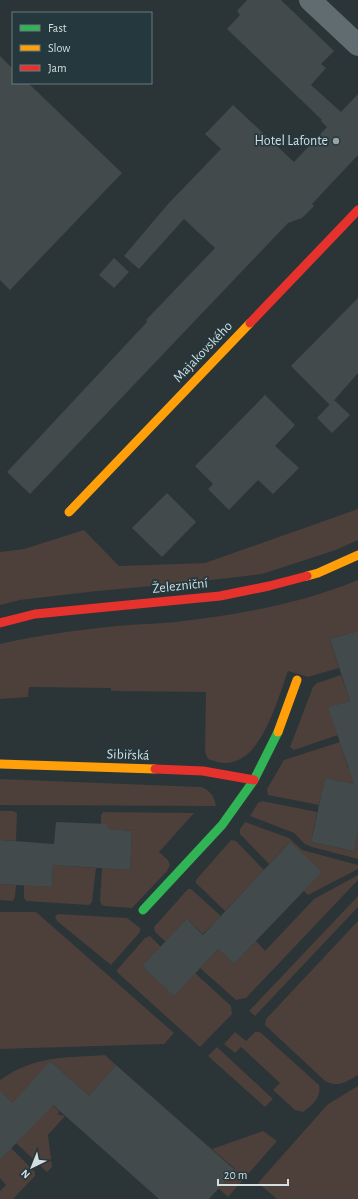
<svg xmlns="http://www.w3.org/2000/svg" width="358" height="1199" viewBox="0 0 358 1199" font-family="'Alegreya Sans',sans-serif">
<rect width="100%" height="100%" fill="#2b3437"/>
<g fill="#4d3f3a">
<path d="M358,509V540L336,550L262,574L186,583L97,591L20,600L0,605V552L24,549L84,530L119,566L205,563Z"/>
<path d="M358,580V631L330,639L339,668L308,677L288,671C279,696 264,750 238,760C228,765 218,763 208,759L205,752L206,692L111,691V688L29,687L28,697L0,699V644C38,635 78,630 117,626C136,624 156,624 175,622C237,615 300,604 358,580Z"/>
<path d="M341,675L350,701L329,707L338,735L294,750L290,747L313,687L317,683Z"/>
<path d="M340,742L348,768L358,765V785L325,778L319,805L268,795L267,789L284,760Z"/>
<path d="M0,779L201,787C211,791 214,796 216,806L0,805Z"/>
<path d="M262,801L317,812L311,842L354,851L358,831V859L312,847L305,844L294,833L250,816L258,803Z"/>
<path d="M0,811H13L17,813L16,841L0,840Z"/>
<path d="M103,812L194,813L159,852L168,860L170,865L167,871L132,908L104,906L101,904L100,901L102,868L130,870L132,831L107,829V825L101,824V815Z"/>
<path d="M245,822L289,838L302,850L358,865V869L308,895L304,891L290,842L269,864L240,834V829Z"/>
<path d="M231,840L236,841L264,870L225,911L196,883V880Z"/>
<path d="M53,865L96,868L92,902L89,905L26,901L24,898V885L52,887Z"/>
<path d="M358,875V880L246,998L236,1000L200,968L218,949L234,964L256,941L265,951L314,899Z"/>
<path d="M0,884L16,885L15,897L13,901L0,900Z"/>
<path d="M188,889H191L221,916L203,934L187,919L166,942L155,932L154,927Z"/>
<path d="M358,896V907L255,1016L249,1011Z"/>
<path d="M0,912H36L174,1033L164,1044L0,1049Z"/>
<path d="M58,914L127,918L140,928V932L111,965L57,921L55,917Z"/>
<path d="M358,921V1075C346,1082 339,1088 325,1081L265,1025L266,1019Z"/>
<path d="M150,936L161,947L143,967L174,995L195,973L231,1006L232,1014L200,1047L117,972V970L145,938Z"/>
<path d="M235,1032L246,1041L255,1032H260L319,1085C322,1097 312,1106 303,1112L295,1110L273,1090L280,1083L241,1047L235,1053L224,1044Z"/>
<path d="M217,1047L273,1099L265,1107L208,1056Z"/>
<path d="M105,1055L116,1065L89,1096L50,1061L30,1085L60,1112L57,1114L65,1116L48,1135L52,1167L47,1172L16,1143L35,1123L3,1094L0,1096V1080C36,1055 64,1058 105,1055Z"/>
<path d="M358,1086V1199H277L258,1183L328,1104Z"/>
<path d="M263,1131L277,1141L228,1197L218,1188L235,1169L212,1149Z"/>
<path d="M11,1148L35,1172V1176L13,1199H0V1191L6,1185L0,1178V1160Z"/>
</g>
<g fill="#424a4c">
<path d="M247,0H281L334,51L321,64L326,68L311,85L341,112L358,94V155L312,204L314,206L302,218L288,223L30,494L7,472L147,322L146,320L215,248L184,219L139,269L124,256L168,204L221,149L205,134L233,105L294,162L327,127L321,121L322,120L227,29L240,15L237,11Z"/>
<path d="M0,56L13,69V83H28L122,173L10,290L0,280Z"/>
<path d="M114,258L129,272L114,288L99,275Z"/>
<path d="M358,298V373L330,405L291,366Z"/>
<path d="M265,395L295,425L275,446L299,468L273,494L258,480L229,510L208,489L213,484L195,466Z"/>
<path d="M334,400L350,415L332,433L317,418Z"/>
<path d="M167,493L196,522L162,557L132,528Z"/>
<path d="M358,631V831L354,851L311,842L325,778L354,784L328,707L350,701L330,639Z"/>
<path d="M56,822L107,824L108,829L132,831L130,870L53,865L52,887L0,884V840L54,844Z"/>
<path d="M290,842L322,872L234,964L218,949L174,996L142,966L187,919L203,935Z"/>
<path d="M50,1061L89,1096L116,1065L235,1170L209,1199H159L53,1105L0,1160V1091L13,1103Z"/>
</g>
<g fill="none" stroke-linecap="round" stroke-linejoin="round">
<path stroke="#606c6f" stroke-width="22" d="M310,0L358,45"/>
<path stroke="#30b455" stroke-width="9" d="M143,910L222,825L254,780L278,732"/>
<g stroke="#ff9f0a" stroke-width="9">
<path d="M69,512L250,323"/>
<path d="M307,576L318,573L358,555"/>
<path d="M278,732L297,680"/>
<path d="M0,764L155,769"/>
</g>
<g stroke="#e5322d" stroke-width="9">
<path d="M250,323L358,210"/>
<path d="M0,623L35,614L220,596L269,586L307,576"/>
<path d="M155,769L203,771L254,780"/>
</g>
</g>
<circle fill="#98a3a6" stroke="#25383d" stroke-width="1.5" cx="336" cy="141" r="4"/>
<g text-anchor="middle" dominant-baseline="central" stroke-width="3.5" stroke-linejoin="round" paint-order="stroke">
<g font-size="14" fill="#d3dfe1" stroke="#25383d" text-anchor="end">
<text x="328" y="141">Hotel Lafonte</text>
</g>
<g font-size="14" fill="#d3dfe1" stroke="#25383d">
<text transform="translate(203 352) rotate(-46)">Majakovského</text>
<text transform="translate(180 586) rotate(-6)">Železniční</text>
<text transform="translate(128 755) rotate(2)">Sibiřská</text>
</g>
</g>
<rect x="12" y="12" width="140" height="72" fill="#25383d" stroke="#6b7b7f"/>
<rect x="20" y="25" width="20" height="6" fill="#30b455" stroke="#6b7b7f"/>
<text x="48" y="32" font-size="12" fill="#d3dfe1">Fast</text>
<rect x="20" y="45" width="20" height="6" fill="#ff9f0a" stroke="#6b7b7f"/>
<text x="48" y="52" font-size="12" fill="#d3dfe1">Slow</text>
<rect x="20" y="65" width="20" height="6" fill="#e5322d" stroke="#6b7b7f"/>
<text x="48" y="72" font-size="12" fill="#d3dfe1">Jam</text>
<g transform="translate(32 1167) rotate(223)" stroke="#25383d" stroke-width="3" paint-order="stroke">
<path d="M0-3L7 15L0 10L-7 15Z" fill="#d3dfe1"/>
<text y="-6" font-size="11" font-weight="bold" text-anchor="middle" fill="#d3dfe1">N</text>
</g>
<path d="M218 1179v6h70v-6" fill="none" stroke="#d3dfe1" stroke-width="2"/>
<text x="224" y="1179" font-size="12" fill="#d3dfe1" stroke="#25383d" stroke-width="3" paint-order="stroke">20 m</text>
</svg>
